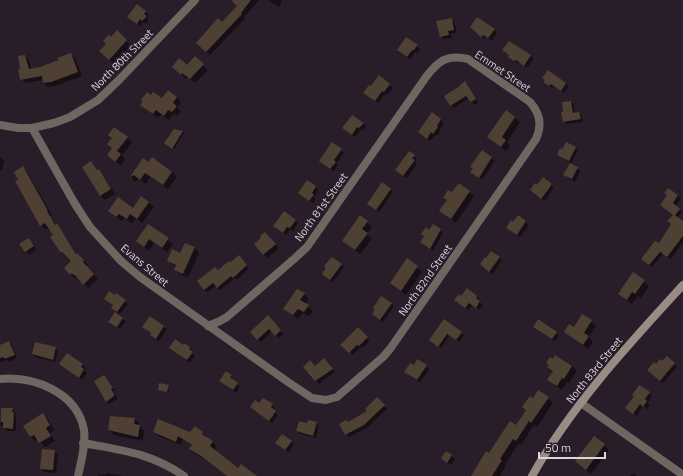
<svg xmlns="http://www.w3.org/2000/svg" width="683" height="476" viewBox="0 0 683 476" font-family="'Titillium Web',sans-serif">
<rect width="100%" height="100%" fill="#2a1d2a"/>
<g fill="#0007">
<path d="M237,0H259L244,17L245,19L210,55L197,43L222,23L238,6Z"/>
<path d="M268,0H280L282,2L279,7Z"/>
<path d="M138,5L149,15L147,18L149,20L146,24L143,22L140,26L132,20Z"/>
<path d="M451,19L454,22L457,32L451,34L452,38L444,39L441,36Z"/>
<path d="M474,30H494L497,33L492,41L486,37L485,39Z"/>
<path d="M111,38L126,40L131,45L114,64L105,55L107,44Z"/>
<path d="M417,46L420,49L417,53L415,52L410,60L398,50Z"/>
<path d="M522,50L534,59L527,68L519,62L518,64L512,59Z"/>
<path d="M70,54L75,58L82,76L56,86L48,87L44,83L43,80L25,83L21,79L25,56L29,60L31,69L40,68L60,61Z"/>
<path d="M195,58L208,70L195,83L188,77L186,79L173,66H187Z"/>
<path d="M548,71L569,86L564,93L555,86L553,88L548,85Z"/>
<path d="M379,77L393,88L387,95L386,93L378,103L368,96Z"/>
<path d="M465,83L478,102L475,105L469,98L454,108L451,105Z"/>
<path d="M151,96L163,100L177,97L181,102L177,108L181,111L177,116L173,114L169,120L161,114L158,118L141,105Z"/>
<path d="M571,102L574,105L575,114L579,113L582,116L583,122L567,124L564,121Z"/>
<path d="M506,112L520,122L507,142L510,145L506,151L493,141Z"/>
<path d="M432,114L444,123L437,136L435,135L430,141L422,135Z"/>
<path d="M363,123L366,126L363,131L361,129L355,137L347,131Z"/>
<path d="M174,130L184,133L174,149L167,144Z"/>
<path d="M127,138L132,142L122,156L125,159L121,166L108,155Z"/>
<path d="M575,147L578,150L571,164L580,171L575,182L564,175L571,163L558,155L562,151Z"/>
<path d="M341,150L344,153L336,164L338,165L334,171L323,164Z"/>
<path d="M482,151L495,161L482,180L471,172Z"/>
<path d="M414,156L417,159L415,162L417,164L407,178L399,173Z"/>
<path d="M0,157L4,160L2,171L0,170Z"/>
<path d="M143,160L149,163L172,172L177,177L168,189L150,177L146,184L139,179L135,182L131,177Z"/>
<path d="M91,163L103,175L115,194L105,200L100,195Z"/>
<path d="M23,168L27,172L52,215L50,216L56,225H57L61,229L77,254L88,265L86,266L98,279L88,288L80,280L76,277L75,278L65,268L72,262L62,253L52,237L54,235L49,228L45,230L41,225L17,181L19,180Z"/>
<path d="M307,181L319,190L314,197L316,199L313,203L302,196Z"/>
<path d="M550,184L553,187V189L545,201L534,193L538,186Z"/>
<path d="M390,189L393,192L379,212L372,207Z"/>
<path d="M668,189L681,198L675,207L682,212L677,218L683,222V242L671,259L663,254L652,267L645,262L659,245L672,225L674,215Z"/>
<path d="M469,192L474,196L456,223L441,211L447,201L444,198L452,194Z"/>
<path d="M141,197L154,207L142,223L136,218L132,223L124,218L122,221L114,216L133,209Z"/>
<path d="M518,216L529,225L520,237L507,228L513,223Z"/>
<path d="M295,220L298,223L293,231L290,229L286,235L278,229Z"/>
<path d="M367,222L372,227L367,234L372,239L360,254L343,241Z"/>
<path d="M148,225L173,244L167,252L154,243L149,251L137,241Z"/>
<path d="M433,225L443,233L433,251L421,242Z"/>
<path d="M268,236L279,248L267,258L255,244Z"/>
<path d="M32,242L36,250L29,255L21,245Z"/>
<path d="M186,244L195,248L199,253L188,278L180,274L175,270L176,267L168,261L181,254Z"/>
<path d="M499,257L502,260L493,274L484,267Z"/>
<path d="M242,260L249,268L237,280L235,278L220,290L216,286L207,292L204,290L218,271L231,264Z"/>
<path d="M407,260L422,272L406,295L396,287Z"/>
<path d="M341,264L344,267L333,282L326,277Z"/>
<path d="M633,273L649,286L641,298L638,296L632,304L619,294Z"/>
<path d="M304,294L309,299L305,304L313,311L309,316L303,313L298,319L284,308Z"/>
<path d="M477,297L480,300L479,301L483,305L479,310L472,305L469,310L459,303Z"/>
<path d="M105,299L125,301L128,304L120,314L115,311L114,306Z"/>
<path d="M391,303L394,306L383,322L376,317Z"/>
<path d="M115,313L126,321L120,329L113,324Z"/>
<path d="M582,315L596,326L589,337L593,342L588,349L565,332L574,328Z"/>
<path d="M268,317L283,334L279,338L272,331L261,342L251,332Z"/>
<path d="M150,318L167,329L159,341L154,338L151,335L152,334L144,327Z"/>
<path d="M444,321L464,335L459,342L450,335L441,348L433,343Z"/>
<path d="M358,329L370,341L362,348L361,347L353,355L342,345Z"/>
<path d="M537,330L556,333L559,336L555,341Z"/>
<path d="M9,342L12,345L17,358L8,362L7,360L0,362V346Z"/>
<path d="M184,344L193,351L192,352L195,356L190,363L174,350L183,346Z"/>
<path d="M55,348L58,351L55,362L36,357L33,354Z"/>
<path d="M67,355L86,368L84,370L87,373L82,380L60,364Z"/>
<path d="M556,356L572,366L577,371L569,383L567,382L562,390L548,380L553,372L548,367L549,365L547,363L553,360Z"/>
<path d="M667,357L677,367L663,383L652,373L656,365L663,363Z"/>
<path d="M326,363L335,372L319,384L304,367H315Z"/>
<path d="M414,366H426L429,369L420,383L408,375Z"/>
<path d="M226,372L231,376L234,379L233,381L240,387L236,393L223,383Z"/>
<path d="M104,376L115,391L114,392L117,398V399L109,404L106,401Z"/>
<path d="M168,386L169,387L168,393L159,389Z"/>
<path d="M538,391L553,403L537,427L534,425L521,445L519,443L505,464L506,465L500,476H474L490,454L516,426Z"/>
<path d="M649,393L652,396L647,403L650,405L647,409L643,406L637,416L630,411Z"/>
<path d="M377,398L387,409L367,428L349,437L346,434L348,423L368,412Z"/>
<path d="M259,404L272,405L275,408L273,410L278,415L272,423L251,407Z"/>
<path d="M1,409H12L15,412L16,416V431H7L1,425Z"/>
<path d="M43,415L48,419L54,430L50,433L55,441L45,447L38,440L35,441L31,437Z"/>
<path d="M123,417L135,419L140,424L139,426L144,431L143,441L114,435L109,430Z"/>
<path d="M316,423L319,426L316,438L300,434L297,431Z"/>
<path d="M195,428L203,433L207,437L206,438L217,446L214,451L238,469L254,476H227L206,460L194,453L190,449L192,446L183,439L181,445L158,436L154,432L191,433Z"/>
<path d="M291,441L294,444L289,453L277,443Z"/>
<path d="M604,445L609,450L591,474L576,461Z"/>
<path d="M54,451L58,454L56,473L44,472L41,469Z"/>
<path d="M446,452L455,459L451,465L445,461Z"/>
<path d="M107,473L124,476H98V474L106,475Z"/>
<path d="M632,473L637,476H630Z"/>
</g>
<g fill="#4e4032">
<path d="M231,0H251L241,13L242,14L206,52L196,43L218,18L222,22L237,6Z"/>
<path d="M137,4L146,11L144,14L147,16L142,21L140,19L137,24L127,17Z"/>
<path d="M477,17L495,29L488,38L483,35L481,37L470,27Z"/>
<path d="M452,18L454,30L448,31L449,35L440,37L436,21Z"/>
<path d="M117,30L127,40L109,60L99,51L106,44L103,41L109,34L111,37Z"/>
<path d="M406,37L418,45L413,51L412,50L407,57L397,50Z"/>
<path d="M509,41L531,55L524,66L516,60L514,61L508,57L509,55L502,50Z"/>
<path d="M71,53L78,72L51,82L43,83L42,76L20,80L18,69H20L18,56L25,55L29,69L40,67L59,60L57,58Z"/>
<path d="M195,56L204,64L190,79L182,73L181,75L172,67L179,58L187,65Z"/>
<path d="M548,70L566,83L561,91L551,84L549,86L543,82L545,80L542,78Z"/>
<path d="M379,75L390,84L384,92L382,91L375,101L363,93L369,85L371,86Z"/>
<path d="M465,81L476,99L471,102L466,96L450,106L444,96L460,86V85Z"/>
<path d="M168,90L177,97L173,103L177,106L172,112L168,110L164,116L156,110L153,114L140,105L143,101L141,100L147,92L151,95L153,92L162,98Z"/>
<path d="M571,101L573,113L579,112L581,119L563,122L561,112H563L562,102Z"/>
<path d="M506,110L515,117L502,137L506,140L501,147L487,137Z"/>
<path d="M432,112L441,119L437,126L438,127L433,134L431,132L427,139L418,132Z"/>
<path d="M352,115L364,123L359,128L357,127L352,135L342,128Z"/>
<path d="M114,127L128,137L117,151L121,154L115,162L107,155L112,148L107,144L112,138L108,135Z"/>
<path d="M174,129L183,131L172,149L164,143Z"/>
<path d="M332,142L342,149L334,160L336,162L330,169L319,161Z"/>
<path d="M566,142L576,147L569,161L557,155L560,148L562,150Z"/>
<path d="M482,150L492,157L479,178L470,172L473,168L470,167Z"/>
<path d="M409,151L415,155L412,158L415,160L403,176L395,170Z"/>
<path d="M152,157L172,172L163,185L145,173L140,180L134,175L130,177L143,158L148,162Z"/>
<path d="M91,161L97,170L99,169L111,189L100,196L82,167Z"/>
<path d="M570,163L578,167L572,179L563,175Z"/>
<path d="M23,166L48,211H47L55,225L57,223L76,254L77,253L84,260L83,262L94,274L83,285L76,276L71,273L70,275L64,268L71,261L62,252L61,253L50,237L53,235L45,223L40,226L15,181L18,180L14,172Z"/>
<path d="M543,177L551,183V186L541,199L530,190L535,183L537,185Z"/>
<path d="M307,180L316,186L312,193L314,195L309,201L298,193Z"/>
<path d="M382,182L391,189L376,210L367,204Z"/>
<path d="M459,183L470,191L451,219L439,211L447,200L443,198L448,190L452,192Z"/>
<path d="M668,188L678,195L673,203L680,209L675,215L683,221V236L667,257L660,252L649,265L641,259L655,241L659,243L671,224L667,221L673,215L660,205L667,195L664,193Z"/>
<path d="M141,196L149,202L137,219L130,214L127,219L119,214L116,217L108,211L118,197L133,208Z"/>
<path d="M284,211L296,220L290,228L287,227L283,233L273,226Z"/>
<path d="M360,215L368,221L362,229L368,233L355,250L342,241Z"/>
<path d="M518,215L526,221L517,235L506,228L511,220L513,222Z"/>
<path d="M148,224L169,238L162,248L149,239L144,247L136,241Z"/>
<path d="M433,224L441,229L430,249L420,242L424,236L421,234L426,227L429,230Z"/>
<path d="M265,232L276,244L263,255L254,244L261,238L260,236Z"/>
<path d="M29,238L34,246L25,252L19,244Z"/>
<path d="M185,243L195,247L183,274L174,270L176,265L167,261L172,249L180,253Z"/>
<path d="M491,251L500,257L489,272L480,264L485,257L486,258Z"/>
<path d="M239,255L247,265L233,278L231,276L217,288L213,283L204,290L197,281L215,267L218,270L229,261L231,262Z"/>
<path d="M332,257L342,264L330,280L322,274L326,268L324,266Z"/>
<path d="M407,258L418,266L401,291L390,283Z"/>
<path d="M633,272L645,280L635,294L632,292L627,300L618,294Z"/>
<path d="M467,288L477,296L476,298L480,301L476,308L469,303L465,308L454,300L459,294L461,296Z"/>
<path d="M297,289L305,293L300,300L309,305L304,312L298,309L293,315L283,309Z"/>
<path d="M109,291L115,295L116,293L126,300L117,312L111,308L113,305L104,299Z"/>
<path d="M381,296L392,303L380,320L372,314L375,310L373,308Z"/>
<path d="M115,312L123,318L117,327L108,322Z"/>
<path d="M582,314L592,320L584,333L589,336L583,345L564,332L569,324L574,327Z"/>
<path d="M268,315L281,330L275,336L269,329L257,340L250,332Z"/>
<path d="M150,316L164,326L156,339L150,335L151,333L142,327Z"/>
<path d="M444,319L462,332L456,340L447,334L438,347L429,340Z"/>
<path d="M538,319L557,332L552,339L533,327Z"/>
<path d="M358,327L368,337L359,346L357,345L349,353L340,345Z"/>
<path d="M175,339L183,345L184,343L190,347L189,349L193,352L187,360L169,348Z"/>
<path d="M9,341L15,355L4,359V357L0,358V345Z"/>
<path d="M35,342L56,347L53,360L32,354Z"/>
<path d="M67,353L83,364L81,367L84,369L79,378L59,364Z"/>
<path d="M555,355L572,366L564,379L562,378L557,386L547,380L553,371L547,367L549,365L546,363L550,357L553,359Z"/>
<path d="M667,356L675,363L660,381L647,370L654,362L656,364L660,359L662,361Z"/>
<path d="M324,358L333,369L315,381L303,367L310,360L315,366Z"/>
<path d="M417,359L427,365L417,380L404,372L410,363L414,365Z"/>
<path d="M226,371L232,375L230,377L238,383L233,390L219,381Z"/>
<path d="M104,375L113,388L111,389L114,394V396L106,402L94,381Z"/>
<path d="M159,383L169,385L167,392L158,390Z"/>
<path d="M639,385L650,392L645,399L647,401L643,407L640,404L633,414L625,408L634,396L632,395Z"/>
<path d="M538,390L549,397L531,423L529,421L516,441L513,439L500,459L502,460L492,476H471L486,451L489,453L510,421L516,425L526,410L522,407L530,396L533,398Z"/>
<path d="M377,397L385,405L364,425L345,435L339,424L346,420L348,422L367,411L365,409Z"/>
<path d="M263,398L273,404L271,407L276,411L269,421L250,407L255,400L259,403Z"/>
<path d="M1,408H13L12,412H14L13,429L3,428V422H1Z"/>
<path d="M43,413L50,425L46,428L51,436L39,443L34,435L30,437L23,426Z"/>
<path d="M110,416L135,418L134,424L140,425L138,437L108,430Z"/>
<path d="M158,419L190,432L195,426L203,432L202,434L213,441L210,446L238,468L241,464L257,476H227L201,456L189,449L192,445L178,436L176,442L153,432Z"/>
<path d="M308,420L317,422L313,436L296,431L299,421L307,423Z"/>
<path d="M282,434L292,441L285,450L275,443Z"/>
<path d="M594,436L605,444L586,470L575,461Z"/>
<path d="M42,449L55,450L53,470L40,469Z"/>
<path d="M446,451L452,455L447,463L441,458Z"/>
</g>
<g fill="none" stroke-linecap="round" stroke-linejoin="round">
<g stroke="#6f6661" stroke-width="8">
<path d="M0,125L18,128H32L75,204L90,227L121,261L140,277L288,382L312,398L326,400L337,397L383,357L390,349L536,139C542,126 540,113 530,102L468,59C447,54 438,61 426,77L307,247L294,259L227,317L220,321L208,326"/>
<path d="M32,128L54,123L70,117L98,100L119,80L195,0"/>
<path d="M0,379C34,376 77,392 84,430C86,445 81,462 78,476"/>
<path d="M581,403L683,475"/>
<path d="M83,443C121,450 151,453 184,476"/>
</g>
<path stroke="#9a8c85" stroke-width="8" d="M532,476C572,405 628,345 683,285"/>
</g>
<g text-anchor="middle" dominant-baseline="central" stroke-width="4" stroke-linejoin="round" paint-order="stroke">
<g font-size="11" fill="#ddd4dd" stroke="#2a1d2a">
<text transform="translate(122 60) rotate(-45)">North 80th Street</text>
<text transform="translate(503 71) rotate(34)">Emmet Street</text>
<text transform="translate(321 207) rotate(-54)">North 81st Street</text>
<text transform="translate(145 265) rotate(40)">Evans Street</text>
<text transform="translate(425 280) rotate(-55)">North 82nd Street</text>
<text transform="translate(594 370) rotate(-51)">North 83rd Street</text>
</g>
</g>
<path d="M539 452v6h66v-6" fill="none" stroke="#ddd4dd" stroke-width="2"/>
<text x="545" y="452" font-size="12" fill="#ddd4dd" stroke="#2a1d2a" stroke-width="3" paint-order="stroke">50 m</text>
</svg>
